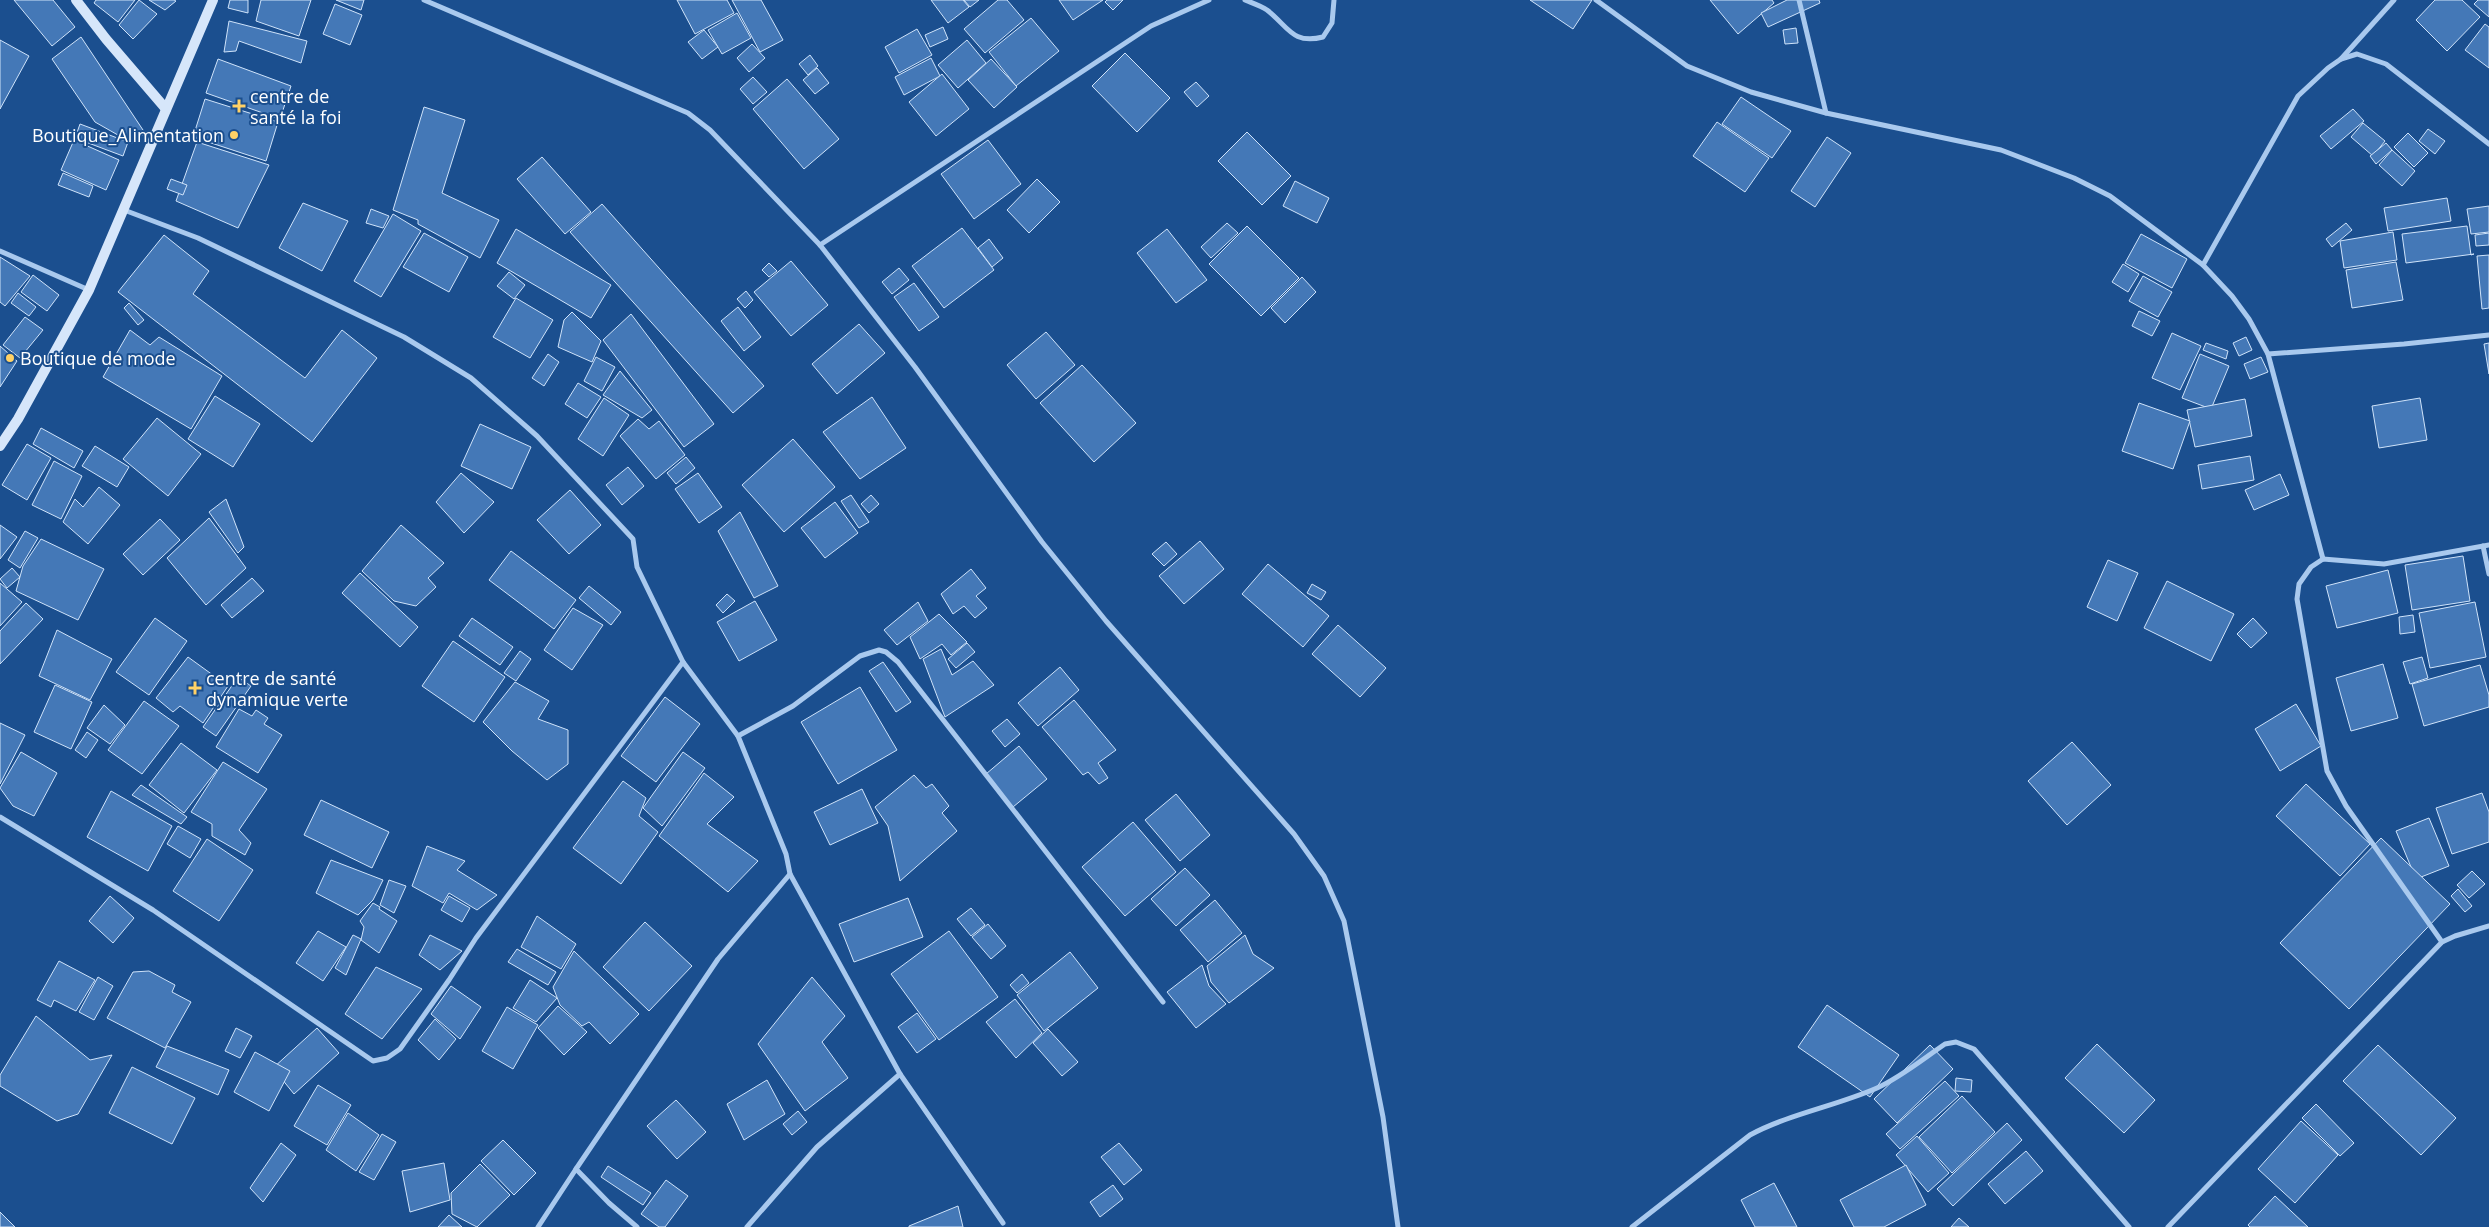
<svg xmlns="http://www.w3.org/2000/svg" width="2489" height="1227" viewBox="0 0 2489 1227" font-family="'Open Sans',sans-serif">
<rect width="100%" height="100%" fill="#1b4f8f"/>
<g fill="#4478b7" stroke="#cfe3fa">
<path d="M14,0H53L75,27L52,46Z"/>
<path d="M96,0H135L118,22L94,3Z"/>
<path d="M139,0L157,14L133,39L119,25Z"/>
<path d="M149,0H174L176,1L165,10Z"/>
<path d="M230,0H248V13L228,8Z"/>
<path d="M261,0H311L299,36L256,21Z"/>
<path d="M336,0H364L361,10Z"/>
<path d="M677,0H727L734,13L695,34Z"/>
<path d="M732,0H761L783,40L760,52Z"/>
<path d="M931,0H963L969,7L948,23Z"/>
<path d="M964,0H979L970,7Z"/>
<path d="M998,0H1007L1024,20L985,53L964,29Z"/>
<path d="M1059,0H1103L1073,20Z"/>
<path d="M1107,0H1123L1113,10L1105,2Z"/>
<path d="M1530,0H1592L1573,29Z"/>
<path d="M1710,0H1772L1774,3L1738,34Z"/>
<path d="M1787,0H1819L1820,3L1768,27L1761,13Z"/>
<path d="M2435,0H2462L2480,17L2447,51L2416,20Z"/>
<path d="M2478,0H2489V17L2474,4Z"/>
<path d="M335,4L362,15L350,45L323,34Z"/>
<path d="M737,13L751,38L722,54L708,30Z"/>
<path d="M1031,18L1059,51L1016,86L989,52Z"/>
<path d="M229,21L307,41L301,63L239,41L236,51L224,52Z"/>
<path d="M2485,24L2489,27V68L2465,50Z"/>
<path d="M943,27L948,39L930,47L925,35Z"/>
<path d="M1796,28L1798,43L1785,44L1783,30Z"/>
<path d="M917,29L932,55L899,73L885,47Z"/>
<path d="M704,30L718,47L702,59L688,42Z"/>
<path d="M81,37L145,133L132,143L95,122L52,59Z"/>
<path d="M0,40L29,56L0,109Z"/>
<path d="M967,40L986,63L958,88L938,65Z"/>
<path d="M752,44L765,58L749,72L737,58Z"/>
<path d="M1125,53L1170,98L1137,132L1092,86Z"/>
<path d="M810,55L818,66L808,75L799,64Z"/>
<path d="M931,58L940,76L904,95L895,77Z"/>
<path d="M218,59L291,86L280,119L206,93Z"/>
<path d="M991,59L1017,87L994,108L968,80Z"/>
<path d="M817,68L829,83L815,94L803,80Z"/>
<path d="M942,74L969,109L936,136L909,102Z"/>
<path d="M753,77L767,92L753,104L740,89Z"/>
<path d="M787,79L839,139L804,169L753,109Z"/>
<path d="M1196,82L1209,96L1197,107L1184,92Z"/>
<path d="M1741,97L1791,131L1772,158L1722,124Z"/>
<path d="M205,99L278,122L266,161L193,137Z"/>
<path d="M424,107L465,120L442,193L499,220L480,258L418,224V220L393,210Z"/>
<path d="M2353,109L2364,121L2331,149L2320,136Z"/>
<path d="M1717,122L1769,158L1745,192L1693,156Z"/>
<path d="M2363,123L2385,141L2373,156L2351,137Z"/>
<path d="M80,124L128,142L123,156L75,138Z"/>
<path d="M2428,129L2445,141L2435,154L2419,141Z"/>
<path d="M1247,132L1291,176L1262,205L1218,161Z"/>
<path d="M2408,133L2428,153L2414,167L2394,147Z"/>
<path d="M1827,137L1851,153L1815,207L1791,191Z"/>
<path d="M74,140L119,160L106,190L61,170Z"/>
<path d="M988,140L1021,184L974,219L941,174Z"/>
<path d="M197,142L269,165L238,228L176,201Z"/>
<path d="M2386,143L2392,150L2376,164L2370,156Z"/>
<path d="M2392,150L2415,171L2402,186L2379,165Z"/>
<path d="M542,157L591,212L565,234L517,179Z"/>
<path d="M63,173L93,186L89,197L58,185Z"/>
<path d="M171,179L187,185L183,195L167,189Z"/>
<path d="M1037,179L1060,202L1029,233L1007,210Z"/>
<path d="M1295,181L1329,198L1317,223L1283,206Z"/>
<path d="M2447,198L2451,221L2388,231L2384,208Z"/>
<path d="M303,203L348,221L322,271L279,248Z"/>
<path d="M602,204L764,386L733,413L570,232Z"/>
<path d="M2489,206V232L2471,234L2467,209Z"/>
<path d="M371,209L389,216L383,228L366,223Z"/>
<path d="M393,214L421,231L381,297L354,281Z"/>
<path d="M1227,223L1238,233L1211,258L1201,247Z"/>
<path d="M2346,223L2352,230L2332,247L2326,239Z"/>
<path d="M1247,226L1299,278L1261,316L1209,264Z"/>
<path d="M2467,226L2471,255L2474,254L2406,263L2402,234Z"/>
<path d="M962,228L994,270L944,308L912,266Z"/>
<path d="M516,229L611,285L591,318L497,263Z"/>
<path d="M1167,229L1207,280L1176,303L1137,253Z"/>
<path d="M2393,232L2397,260L2344,268L2340,241Z"/>
<path d="M424,233L468,257L449,292L403,267Z"/>
<path d="M2489,233V245L2476,246L2475,235Z"/>
<path d="M2141,234L2187,259L2172,288L2125,263Z"/>
<path d="M164,235L209,271L193,294L305,378L342,330L377,358L312,442L118,292Z"/>
<path d="M989,239L1003,258L992,267L978,248Z"/>
<path d="M2489,255V308L2482,309L2477,256Z"/>
<path d="M0,257L30,276L5,306L0,302Z"/>
<path d="M791,261L828,305L791,336L754,292Z"/>
<path d="M2396,262L2403,300L2352,308L2346,270Z"/>
<path d="M769,263L777,271L769,277L762,270Z"/>
<path d="M2123,264L2139,274L2128,292L2112,282Z"/>
<path d="M899,268L909,280L892,294L882,282Z"/>
<path d="M509,272L525,285L514,299L497,286Z"/>
<path d="M33,275L59,295L47,311L21,292Z"/>
<path d="M2143,276L2172,292L2158,317L2129,301Z"/>
<path d="M1302,277L1316,292L1285,323L1271,308Z"/>
<path d="M914,283L939,317L919,331L894,297Z"/>
<path d="M746,291L753,300L745,308L737,299Z"/>
<path d="M18,293L36,307L29,316L11,303Z"/>
<path d="M516,298L553,320L530,358L493,337Z"/>
<path d="M129,303L144,320L138,325L124,308Z"/>
<path d="M738,307L761,337L744,351L721,321Z"/>
<path d="M2139,311L2160,321L2152,336L2132,326Z"/>
<path d="M572,312L601,341L592,362L558,347L564,320Z"/>
<path d="M631,314L714,424L684,447L603,340Z"/>
<path d="M25,317L43,330L20,358L3,345Z"/>
<path d="M859,324L885,353L837,394L812,364Z"/>
<path d="M130,330L150,345L159,337L222,376L191,429L103,377Z"/>
<path d="M1046,332L1075,365L1036,399L1007,365Z"/>
<path d="M2172,333L2201,346L2180,390L2152,378Z"/>
<path d="M2246,337L2252,350L2239,356L2233,343Z"/>
<path d="M2206,343L2228,351L2226,359L2203,350Z"/>
<path d="M2489,343V374L2484,344Z"/>
<path d="M0,346L17,361L0,387Z"/>
<path d="M548,354L559,362L544,386L532,378Z"/>
<path d="M2200,354L2229,366L2211,409L2182,398Z"/>
<path d="M596,357L615,367L602,391L584,381Z"/>
<path d="M2261,357L2268,372L2250,379L2244,364Z"/>
<path d="M1082,365L1136,423L1094,462L1040,403Z"/>
<path d="M620,371L652,410L642,418L603,395Z"/>
<path d="M578,383L601,397L587,418L565,404Z"/>
<path d="M215,396L260,424L233,467L188,439Z"/>
<path d="M872,397L906,448L860,479L823,432Z"/>
<path d="M604,398L629,415L603,456L578,439Z"/>
<path d="M2420,398L2427,440L2379,448L2372,406Z"/>
<path d="M2245,399L2252,436L2195,447L2187,410Z"/>
<path d="M2139,403L2190,421L2173,469L2122,451Z"/>
<path d="M157,418L201,454L168,496L123,459Z"/>
<path d="M638,419L649,429L659,421L685,455L656,479L620,436Z"/>
<path d="M480,424L531,447L512,489L461,466Z"/>
<path d="M41,428L83,451L74,468L33,444Z"/>
<path d="M793,439L835,487L784,532L742,485Z"/>
<path d="M27,444L51,458L27,500L2,485Z"/>
<path d="M95,446L129,467L117,487L82,466Z"/>
<path d="M2250,456L2254,480L2202,489L2198,465Z"/>
<path d="M686,457L695,468L676,484L667,473Z"/>
<path d="M54,461L82,476L61,519L32,505Z"/>
<path d="M628,467L644,486L622,505L606,485Z"/>
<path d="M461,473L494,502L464,533L436,502Z"/>
<path d="M698,473L722,507L699,523L675,489Z"/>
<path d="M2280,474L2289,495L2254,510L2245,490Z"/>
<path d="M99,487L120,505L88,544L63,522L75,499L83,507Z"/>
<path d="M570,490L601,525L569,554L537,520Z"/>
<path d="M851,495L869,522L859,528L841,501Z"/>
<path d="M871,495L879,504L869,513L861,504Z"/>
<path d="M226,499L244,547L238,553L209,512Z"/>
<path d="M835,502L858,533L825,558L801,528Z"/>
<path d="M740,512L778,586L754,598L718,531Z"/>
<path d="M209,518L246,568L206,605L167,558Z"/>
<path d="M160,519L180,540L143,575L123,554Z"/>
<path d="M0,525L17,537L0,559Z"/>
<path d="M401,525L444,563L428,578L436,587L416,606L394,601L362,571Z"/>
<path d="M25,531L38,538L20,568L8,560Z"/>
<path d="M41,539L104,569L78,620L16,591L23,566Z"/>
<path d="M1200,541L1224,569L1184,604L1159,576Z"/>
<path d="M1166,542L1177,554L1164,566L1152,554Z"/>
<path d="M511,551L576,600L554,629L489,580Z"/>
<path d="M2463,556L2470,601L2412,610L2405,565Z"/>
<path d="M2108,560L2138,573L2117,621L2087,607Z"/>
<path d="M1268,564L1329,616L1303,647L1242,594Z"/>
<path d="M12,568L20,577L7,588L0,579Z"/>
<path d="M971,569L986,588L976,596L987,608L975,618L964,606L953,614L941,594Z"/>
<path d="M2388,570L2398,613L2337,628L2326,586Z"/>
<path d="M360,573L418,627L400,647L342,593Z"/>
<path d="M252,578L264,591L232,618L221,605Z"/>
<path d="M2167,581L2234,614L2211,661L2144,628Z"/>
<path d="M0,583L22,602L0,626Z"/>
<path d="M1312,584L1326,592L1321,600L1307,593Z"/>
<path d="M589,586L621,612L611,625L579,598Z"/>
<path d="M727,594L735,601L723,613L716,605Z"/>
<path d="M755,601L777,640L739,661L717,622Z"/>
<path d="M918,602L928,621L897,645L884,630Z"/>
<path d="M2475,602L2486,657L2430,668L2419,613Z"/>
<path d="M26,603L43,619L0,664V631Z"/>
<path d="M573,608L603,625L572,670L544,650Z"/>
<path d="M939,614L967,642L951,655L942,644L920,659L910,637Z"/>
<path d="M2413,615L2415,632L2400,634L2399,617Z"/>
<path d="M155,618L187,641L149,695L116,672Z"/>
<path d="M472,618L513,647L500,665L459,636Z"/>
<path d="M2253,618L2267,633L2251,648L2237,634Z"/>
<path d="M1338,625L1386,668L1360,697L1312,654Z"/>
<path d="M57,630L112,659L90,700L39,676Z"/>
<path d="M453,641L505,677L474,722L422,686Z"/>
<path d="M967,643L975,652L956,668L948,659Z"/>
<path d="M941,649L952,675L973,661L994,685L945,717L923,659Z"/>
<path d="M520,651L531,659L516,681L504,673Z"/>
<path d="M188,657L228,686L203,723L180,706L173,712L156,698Z"/>
<path d="M2422,657L2428,678L2410,684L2403,662Z"/>
<path d="M883,662L911,702L896,712L869,671Z"/>
<path d="M2383,664L2398,718L2351,731L2336,678Z"/>
<path d="M2480,665L2489,695V707L2424,726L2412,684Z"/>
<path d="M1060,667L1079,690L1038,726L1018,703Z"/>
<path d="M238,677L251,686L216,736L203,727Z"/>
<path d="M515,682L549,701L538,719L568,730V764L547,780L512,751L483,722Z"/>
<path d="M55,685L92,702L71,749L34,732Z"/>
<path d="M860,687L897,750L838,784L801,722Z"/>
<path d="M665,697L700,724L656,782L621,756Z"/>
<path d="M1074,700L1116,750L1098,763L1108,778L1099,784L1088,772L1083,775L1042,727Z"/>
<path d="M144,701L179,726L142,774L108,750Z"/>
<path d="M2296,704L2321,746L2280,771L2255,729Z"/>
<path d="M104,705L125,725L110,744L87,728Z"/>
<path d="M239,709L252,716L256,710L268,718L264,724L282,735L258,773L216,747Z"/>
<path d="M1007,719L1020,734L1005,747L992,731Z"/>
<path d="M0,723L25,735L0,784Z"/>
<path d="M87,732L98,740L86,758L75,750Z"/>
<path d="M2072,742L2111,785L2067,825L2028,781Z"/>
<path d="M181,743L217,770L184,813L149,785Z"/>
<path d="M1019,746L1047,779L1013,807L986,774Z"/>
<path d="M21,752L57,773L34,816L13,806L0,788Z"/>
<path d="M683,752L705,768L662,826L643,808Z"/>
<path d="M223,762L267,789L239,830L251,843L245,855L212,836V824L191,812Z"/>
<path d="M704,773L734,797L707,824L758,861L728,892L659,836Z"/>
<path d="M914,775L926,788L932,784L949,806L942,813L957,831L900,881L888,826L875,807Z"/>
<path d="M623,781L646,798L639,816L658,832L621,884L573,848Z"/>
<path d="M2306,784L2370,844L2340,876L2276,816Z"/>
<path d="M141,785L187,817L181,824L132,795Z"/>
<path d="M862,789L878,823L830,845L814,812Z"/>
<path d="M111,791L172,826L148,871L87,837Z"/>
<path d="M2482,793L2489,812V842L2452,854L2436,808Z"/>
<path d="M1176,794L1210,835L1180,861L1145,820Z"/>
<path d="M321,800L389,832L372,868L304,835Z"/>
<path d="M2429,818L2449,866L2416,879L2396,831Z"/>
<path d="M1133,822L1176,872L1125,916L1082,867Z"/>
<path d="M178,826L201,839L190,858L167,844Z"/>
<path d="M2381,838L2450,904L2349,1009L2280,943Z"/>
<path d="M207,839L253,870L219,921L173,891Z"/>
<path d="M427,846L465,861L457,870L497,895L477,910L449,893L443,903L412,886Z"/>
<path d="M331,860L383,880L373,900L358,915L316,893Z"/>
<path d="M1185,868L1210,895L1176,926L1151,899Z"/>
<path d="M2472,871L2485,884L2469,898L2457,885Z"/>
<path d="M389,880L406,886L394,913L380,905Z"/>
<path d="M2458,889L2472,906L2465,912L2451,896Z"/>
<path d="M110,896L134,918L113,943L89,921Z"/>
<path d="M449,896L470,908L462,922L441,910Z"/>
<path d="M908,898L923,937L854,962L839,924Z"/>
<path d="M1215,900L1242,933L1208,962L1180,930Z"/>
<path d="M373,903L380,907L379,909L397,921L379,953L361,940L364,927L360,921Z"/>
<path d="M971,908L985,925L971,936L957,919Z"/>
<path d="M537,916L576,944L561,969L521,947Z"/>
<path d="M645,922L692,966L649,1011L603,967Z"/>
<path d="M988,924L1006,946L991,959L972,937Z"/>
<path d="M318,931L346,947L323,981L296,963Z"/>
<path d="M949,931L998,997L939,1040L891,974Z"/>
<path d="M353,935L361,939L346,975L335,968Z"/>
<path d="M430,935L462,951L440,970L419,955Z"/>
<path d="M1245,935L1253,954L1274,968L1229,1003L1211,982L1207,966Z"/>
<path d="M517,949L556,972L548,985L508,962Z"/>
<path d="M574,951L639,1014L610,1044L589,1022L582,1026L560,1005L553,987Z"/>
<path d="M1070,952L1098,988L1044,1031L1017,995Z"/>
<path d="M59,961L95,980L76,1011L54,1000L51,1007L37,1000Z"/>
<path d="M1202,965L1209,986L1226,1004L1196,1028L1167,992Z"/>
<path d="M376,967L422,989L382,1039L345,1014Z"/>
<path d="M149,971L175,985L172,992L191,1002L165,1048L107,1018L133,972Z"/>
<path d="M1022,974L1029,983L1017,993L1010,985Z"/>
<path d="M98,977L113,986L94,1020L79,1012Z"/>
<path d="M812,977L845,1016L822,1042L848,1078L805,1111L758,1044Z"/>
<path d="M530,980L557,998L536,1022L513,1008Z"/>
<path d="M451,986L481,1007L460,1039L431,1014Z"/>
<path d="M1015,999L1042,1033L1016,1058L986,1022Z"/>
<path d="M1827,1005L1899,1055L1870,1097L1798,1047Z"/>
<path d="M558,1006L587,1032L564,1055L538,1028Z"/>
<path d="M507,1007L538,1025L513,1069L482,1051Z"/>
<path d="M917,1013L936,1039L917,1053L898,1027Z"/>
<path d="M36,1016L90,1060L112,1055L78,1114L57,1121L0,1086V1075Z"/>
<path d="M435,1019L456,1039L439,1060L418,1040Z"/>
<path d="M236,1028L252,1036L240,1058L225,1051Z"/>
<path d="M317,1028L339,1053L294,1094L273,1068Z"/>
<path d="M1048,1029L1078,1062L1062,1076L1033,1043Z"/>
<path d="M2097,1044L2155,1100L2124,1133L2065,1078Z"/>
<path d="M1930,1045L1953,1069L1897,1123L1874,1099Z"/>
<path d="M2378,1045L2456,1118L2421,1155L2343,1081Z"/>
<path d="M167,1046L229,1070L218,1095L156,1067Z"/>
<path d="M255,1052L290,1071L269,1111L234,1092Z"/>
<path d="M132,1067L195,1098L172,1144L109,1113Z"/>
<path d="M1956,1078L1972,1080L1971,1092L1955,1091Z"/>
<path d="M767,1080L785,1114L744,1140L727,1104Z"/>
<path d="M1945,1081L1959,1096L1900,1149L1886,1134Z"/>
<path d="M318,1085L351,1105L327,1145L294,1126Z"/>
<path d="M1962,1096L1995,1132L1952,1173L1919,1137Z"/>
<path d="M676,1100L706,1132L677,1159L647,1126Z"/>
<path d="M2316,1104L2354,1143L2340,1156L2302,1118Z"/>
<path d="M798,1111L807,1122L792,1135L783,1124Z"/>
<path d="M348,1113L379,1135L356,1171L326,1150Z"/>
<path d="M2301,1121L2338,1155L2295,1203L2258,1169Z"/>
<path d="M2007,1123L2022,1140L1953,1206L1937,1189Z"/>
<path d="M382,1134L396,1142L374,1180L359,1172Z"/>
<path d="M1917,1136L1949,1173L1928,1192L1896,1155Z"/>
<path d="M503,1140L536,1173L514,1195L481,1161Z"/>
<path d="M281,1143L296,1155L263,1202L250,1188Z"/>
<path d="M1119,1143L1142,1170L1124,1185L1101,1157Z"/>
<path d="M2026,1151L2043,1171L2005,1204L1988,1184Z"/>
<path d="M444,1163L450,1200L410,1212L402,1171Z"/>
<path d="M480,1164L510,1195L477,1227L452,1214L451,1193Z"/>
<path d="M1906,1165L1926,1205L1884,1227H1854L1840,1200Z"/>
<path d="M608,1166L651,1193L643,1205L601,1177Z"/>
<path d="M666,1180L688,1196L665,1227H659L641,1214Z"/>
<path d="M1774,1183L1797,1227H1755L1741,1200Z"/>
<path d="M1113,1185L1123,1199L1100,1217L1090,1202Z"/>
<path d="M2275,1196L2308,1227H2250L2248,1225Z"/>
<path d="M958,1206L963,1227H909V1226Z"/>
<path d="M0,1212L15,1227H0Z"/>
<path d="M449,1215L462,1227H438Z"/>
<path d="M1959,1218L1969,1227H1951Z"/>
</g>
<g fill="none" stroke-linecap="round" stroke-linejoin="round">
<g stroke="#a9c9ee" stroke-width="5">
<path d="M424,0L688,113L710,130L820,245L915,367L1042,542L1106,621L1294,834L1324,876L1344,921L1383,1117L1398,1227"/>
<path d="M1245,0C1252,3 1261,6 1267,10C1288,26 1292,45 1323,37L1332,23L1334,0"/>
<path d="M1596,0L1687,66L1751,92L1826,113L2001,150L2074,178L2110,196L2203,265L2232,296L2249,319L2268,354L2323,559"/>
<path d="M1799,0L1826,113"/>
<path d="M2341,59L2357,54L2386,64L2489,144"/>
<path d="M124,210L198,238L404,337L471,378L537,436L633,539L637,567L683,662L738,736L786,854L790,874L718,959L576,1169L609,1203L637,1227"/>
<path d="M820,245L1151,26L1209,0"/>
<path d="M0,251L89,290"/>
<path d="M2203,265L2298,96L2328,68L2341,59L2394,0"/>
<path d="M2268,354L2404,344L2489,335"/>
<path d="M2483,546L2489,574"/>
<path d="M738,736L793,706L860,656L879,650L886,652L898,662L1163,1002"/>
<path d="M0,817L153,910L373,1061L387,1058L400,1049L449,980L476,938L683,662"/>
<path d="M790,874L900,1074L1003,1223"/>
<path d="M2442,942L2346,806L2327,771L2297,599L2299,584L2311,567L2323,559L2384,564L2489,545"/>
<path d="M538,1227L576,1169"/>
<path d="M747,1227L817,1147L900,1074"/>
<path d="M1632,1227L1750,1135C1789,1114 1836,1106 1877,1088C1901,1077 1923,1059 1945,1044L1956,1042L1974,1049L2129,1227"/>
<path d="M2168,1227L2442,942L2455,936L2489,926"/>
</g>
<g stroke="#d6e6fa" stroke-width="10">
<path d="M76,0L106,39L166,109"/>
<path d="M0,446L18,419L89,290L213,0"/>
</g>
</g>
<g fill="#ffd166" stroke="#1b4f8f" stroke-width="2">
<path d="M236.5 98.5h5v5h5v5h-5v5h-5v-5h-5v-5h5z"/>
<circle cx="234" cy="135" r="5"/>
<circle cx="10" cy="358" r="5"/>
<path d="M192.5 680.5h5v5h5v5h-5v5h-5v-5h-5v-5h5z"/>
</g>
<g text-anchor="middle" dominant-baseline="central" stroke-width="4" stroke-linejoin="round" paint-order="stroke">
<g font-size="18" fill="#fff" stroke="#1b4f8f" text-anchor="start">
<text x="250" y="96">centre de<tspan x="250" dy="21">santé la foi</tspan></text>
<text x="224" y="135" text-anchor="end">Boutique_Alimentation</text>
<text x="20" y="358">Boutique de mode</text>
<text x="206" y="678">centre de santé<tspan x="206" dy="21">dynamique verte</tspan></text>
</g>
</g>
</svg>
